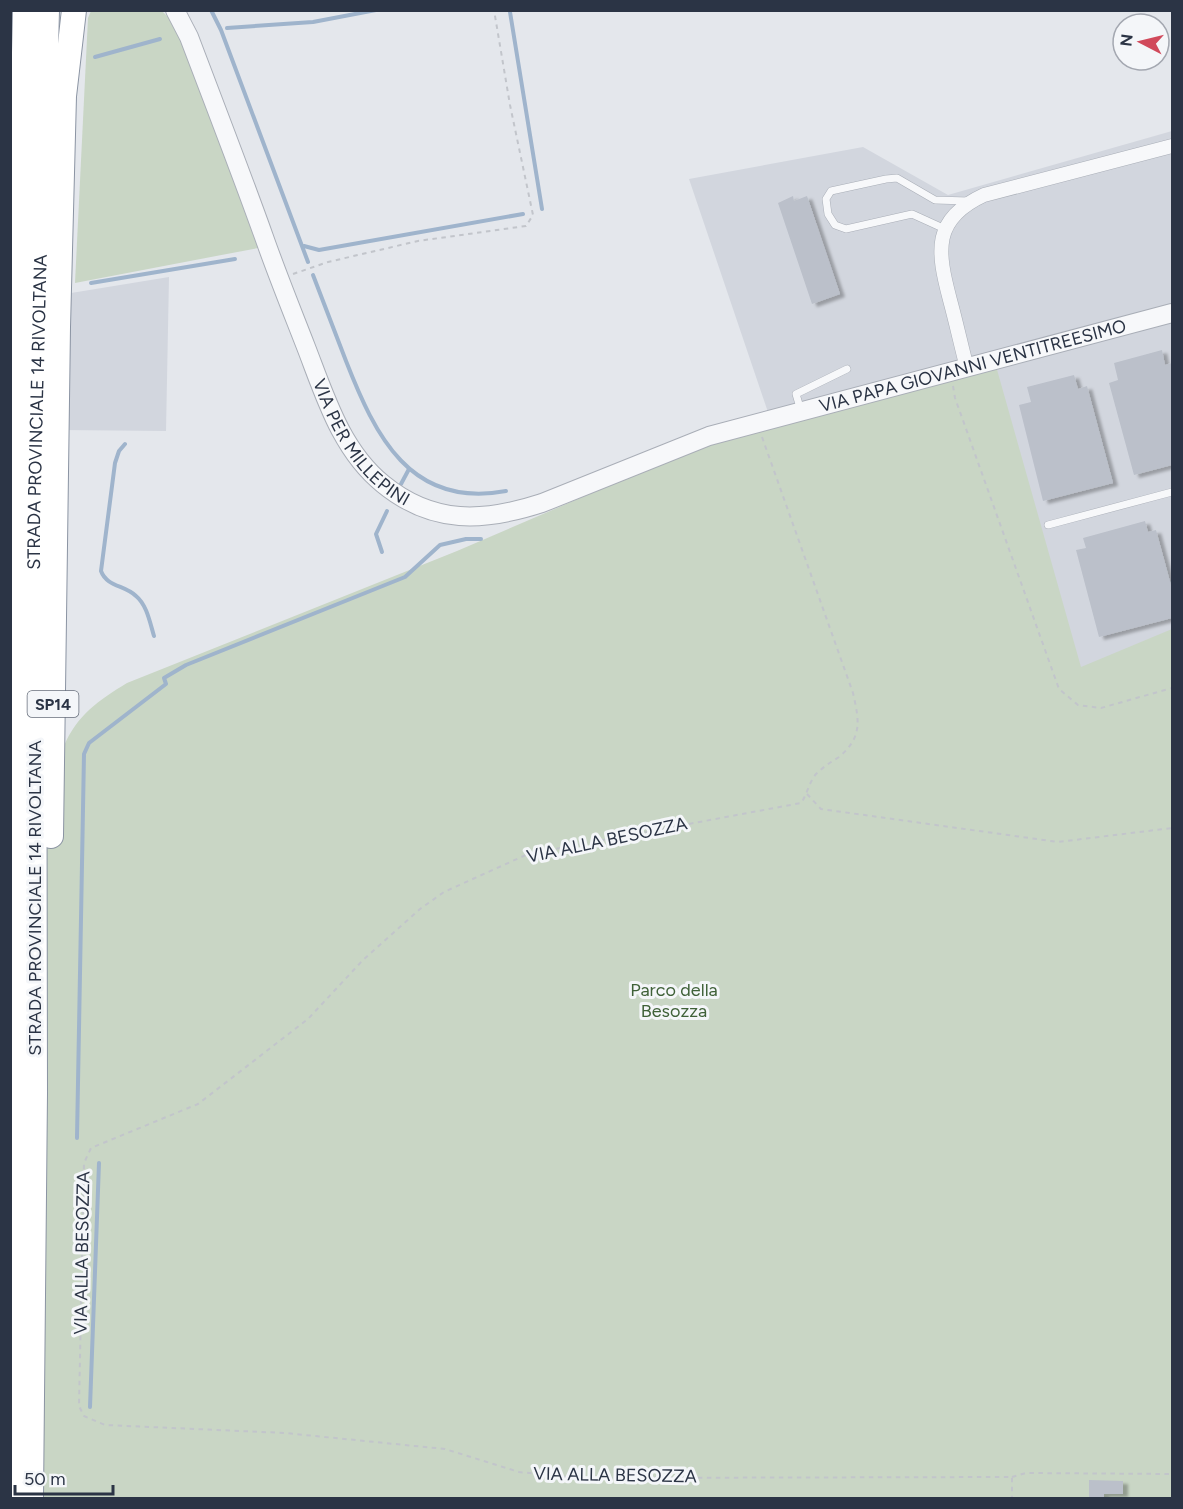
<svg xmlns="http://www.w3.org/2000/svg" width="1183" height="1509" viewBox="0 0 1183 1509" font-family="Figtree,sans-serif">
<defs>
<filter id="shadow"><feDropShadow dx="5" dy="3" stdDeviation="1.5" flood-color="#0004"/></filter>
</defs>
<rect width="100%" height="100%" fill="#e4e7ec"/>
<g fill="#d2d6de">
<path d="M1172,131V634L1079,669L772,424L689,179L863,147L948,195Z"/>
<path d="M169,277L166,431L61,430L65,294Z"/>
</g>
<g fill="#c9d6c5">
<path d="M91,11H162L177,26L258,248L75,283L88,18Z"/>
<path d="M994,359L1081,667L1172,629V1498H32L36,911L64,746C77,715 99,700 127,683L457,551L736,431Z"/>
</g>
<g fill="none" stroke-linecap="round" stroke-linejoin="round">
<g stroke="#9fb4cc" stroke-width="4">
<path d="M211,10L221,30L308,262"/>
<path d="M510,12L542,209"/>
<path d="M227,28L313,22L376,10"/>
<path d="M95,57L160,39"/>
<path d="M304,246L319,250L523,214"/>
<path d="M313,275C324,304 335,332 346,361C375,435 410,509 506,491"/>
<path d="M91,283L235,259"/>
<path d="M125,444L119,451L115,463L101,571C107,587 125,585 136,596C147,605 150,623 154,636"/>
<path d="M401,484L409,469"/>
<path d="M382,552L376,534L387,511"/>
<path d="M77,1138L84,754L89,743L166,684L164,678L186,665L405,577L440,545L466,539H481"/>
<path d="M90,1407L99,1163"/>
</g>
</g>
<g fill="#bbc0ca" filter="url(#shadow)">
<path d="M793,196L794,201L807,196L840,294L812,304L778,203Z"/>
<path d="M1162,350L1165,365L1172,363V465L1134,475L1109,383L1118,380L1114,363Z"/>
<path d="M1074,375L1078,389L1087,386L1113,483L1043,501L1019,405L1031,402L1027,387Z"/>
<path d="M1145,521L1148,532L1156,530L1172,589V618L1099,637L1076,550L1086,548L1083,538Z"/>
<path d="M1089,1480L1123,1481V1494H1104V1498H1089Z"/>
</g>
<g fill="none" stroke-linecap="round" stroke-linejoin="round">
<defs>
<g id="service">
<path d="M945,229L912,214L846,229L835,225L828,214L826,199L831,191L886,179L897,178L935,200L968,201"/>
<path d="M801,411L796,394L847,369"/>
<path d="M1048,525L1172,492"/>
</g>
<path id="minor" d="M967,368C961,345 956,322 950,300C937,251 932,219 984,195L1172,146"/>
<g id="tertiary">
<path id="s1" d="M175,10L189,37C214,103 240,170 264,237C277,274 292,311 306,347C325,396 341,450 383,484C433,525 484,522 542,503L709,436L1172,313"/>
</g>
<g id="trunk">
<path d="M51,836L58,327L64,96L74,10"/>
<path d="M11,1498L13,521L25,10"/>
<path id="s2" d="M31,1498L35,1093L34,521L47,10"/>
</g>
</defs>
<use href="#service" stroke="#a9aeb7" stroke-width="8"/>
<use href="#minor" stroke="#a9aeb7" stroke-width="15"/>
<use href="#tertiary" stroke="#a9aeb7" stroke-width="20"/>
<use href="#trunk" stroke="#8b94a3" stroke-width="26"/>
<g stroke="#c2c5cb" stroke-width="2" stroke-dasharray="4.5 4.5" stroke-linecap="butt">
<path d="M293,274L328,262L418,241L526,226L533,215L510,105L494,10"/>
<path d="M953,386L955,398L1059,689L1078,705L1101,708L1172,688"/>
<path d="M762,437L853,693C859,720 863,737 839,757C831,762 823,767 816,774C809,782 807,795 801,803L528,854L444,892L420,909L363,960L308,1019L198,1104L91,1148L84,1163L79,1406L84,1416L105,1425L285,1433L445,1449L519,1472L576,1478L1012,1477V1498"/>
<path d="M807,794L821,809L1058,842L1172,828"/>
<path d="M1012,1477L1026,1473L1172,1474"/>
</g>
<use href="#service" stroke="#f7f8fa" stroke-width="7"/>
<use href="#minor" stroke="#f7f8fa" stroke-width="14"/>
<use href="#tertiary" stroke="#f7f8fa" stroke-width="18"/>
<use href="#trunk" stroke="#fff" stroke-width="24"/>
</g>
<g text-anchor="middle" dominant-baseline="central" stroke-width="6" stroke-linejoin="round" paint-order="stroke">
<rect fill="#f4f6f9" stroke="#676e7b" stroke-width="1.5" x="27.5" y="691" width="51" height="26" rx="4.5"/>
<g font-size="16" font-weight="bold" fill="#2b3445">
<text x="53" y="704">SP14</text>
</g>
<g font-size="18" fill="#2b3445" stroke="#f4f6f9">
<text stroke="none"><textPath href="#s1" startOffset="1142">VIA PAPA GIOVANNI VENTITREESIMO</textPath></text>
<text stroke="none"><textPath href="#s2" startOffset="1086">STRADA PROVINCIALE 14 RIVOLTANA</textPath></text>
<text stroke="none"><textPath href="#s1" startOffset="474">VIA PER MILLEPINI</textPath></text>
<text transform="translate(607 840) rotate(-12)">VIA ALLA BESOZZA</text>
<text transform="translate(35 898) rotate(-90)">STRADA PROVINCIALE 14 RIVOLTANA</text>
<text transform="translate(82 1253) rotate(-89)">VIA ALLA BESOZZA</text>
<text transform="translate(615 1475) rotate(1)">VIA ALLA BESOZZA</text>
</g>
<g font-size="18" fill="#3f6138" stroke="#f4f6f9">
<text x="674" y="990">Parco della<tspan x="674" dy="21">Besozza</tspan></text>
</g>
</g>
<rect width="1183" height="1509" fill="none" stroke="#2b3445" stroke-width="24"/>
<g transform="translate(1141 42) rotate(277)"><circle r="28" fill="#f4f6f9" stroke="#a4a8b1" stroke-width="1.5"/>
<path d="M0-4.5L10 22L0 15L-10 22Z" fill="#d1495b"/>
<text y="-9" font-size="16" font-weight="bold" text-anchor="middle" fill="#2b3445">N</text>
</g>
<path d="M15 1485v9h98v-9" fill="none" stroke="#2b3445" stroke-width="3"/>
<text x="24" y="1485" font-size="18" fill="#2b3445" stroke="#f4f6f9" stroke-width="4.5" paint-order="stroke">50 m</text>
</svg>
